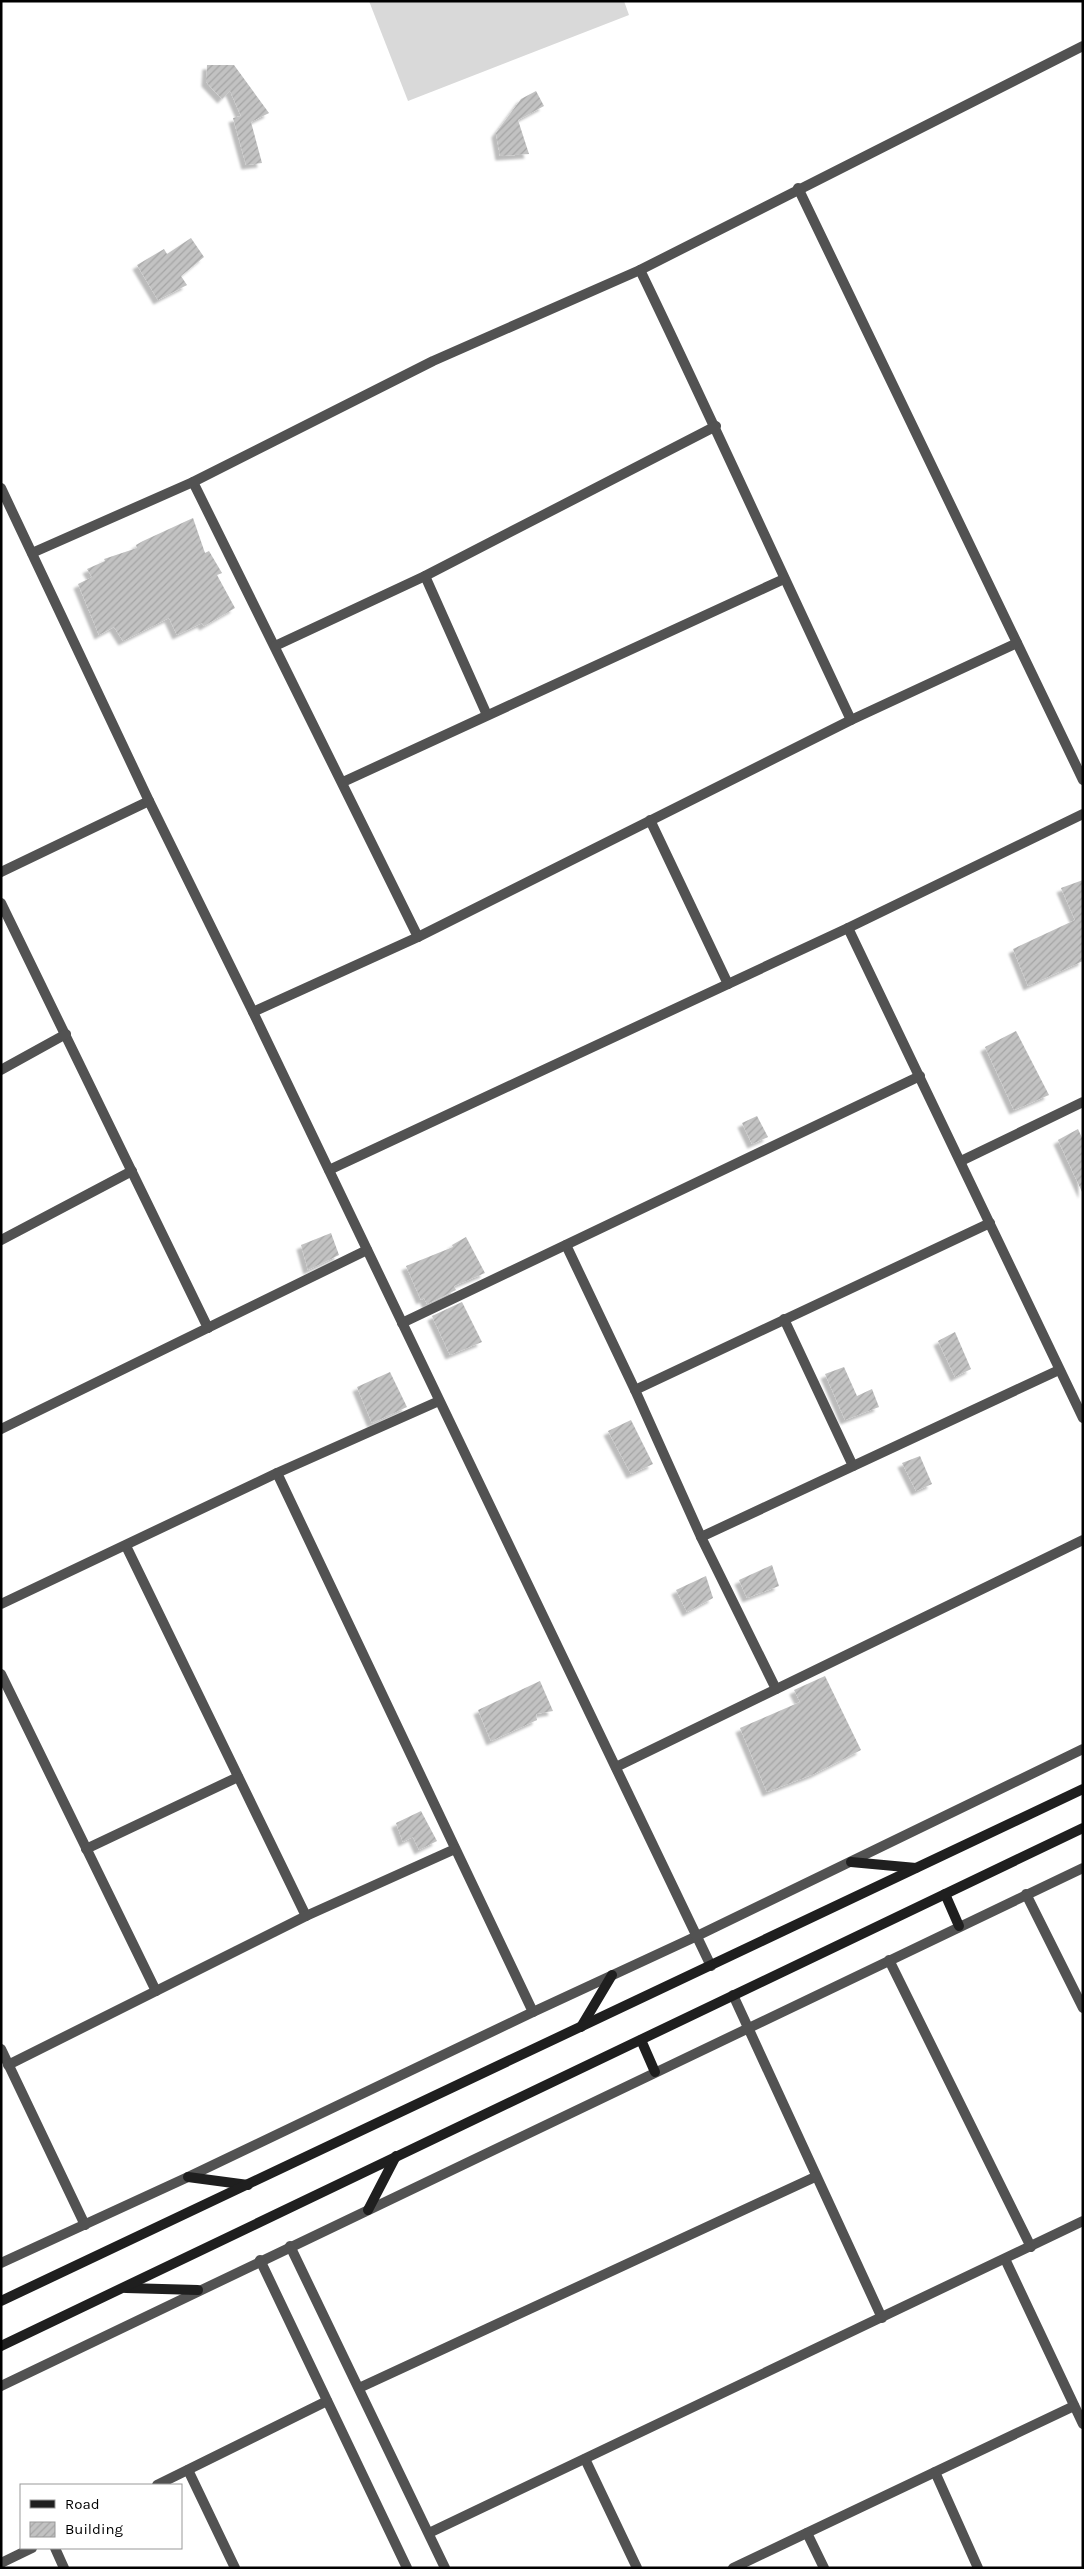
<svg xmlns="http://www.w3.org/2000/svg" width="1084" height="2569" viewBox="0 0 1084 2569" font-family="Karla,sans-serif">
<defs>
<pattern id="building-hatch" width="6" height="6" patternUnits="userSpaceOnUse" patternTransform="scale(1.25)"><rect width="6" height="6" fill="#c2c2c2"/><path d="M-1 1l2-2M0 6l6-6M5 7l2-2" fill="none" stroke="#a5a5a5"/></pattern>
<filter id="shadow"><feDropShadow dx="-4.5" dy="4.5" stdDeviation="1" flood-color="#0004"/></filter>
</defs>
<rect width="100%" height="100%" fill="#fff"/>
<path fill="#d9d9d9" d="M369,1H624L629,15L408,101Z"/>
<g fill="url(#building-hatch)" filter="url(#shadow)">
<path d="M207,65H234L269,113L251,122L262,163L246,165L233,118L241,116L230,91L222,99L206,82Z"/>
<path d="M536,91L544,106L518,120L529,154L500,156L496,133L521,99Z"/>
<path d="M191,238L204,257L181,276L187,285L158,300L137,265L164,249L167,254Z"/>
<path d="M193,518L205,553L209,551L222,573L217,575L235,608L204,626L202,623L177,635L169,618L123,641L114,627L99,635L78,584L92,577L87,569L105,561L104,559L137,548L136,545L143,541Z"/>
<path d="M1083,880V961L1028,986L1013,949L1075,920L1061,888Z"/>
<path d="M1016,1031L1049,1095L1014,1110L985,1047Z"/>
<path d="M757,1116L768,1137L752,1144L742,1123Z"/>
<path d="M1078,1129L1083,1140V1194L1058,1140Z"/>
<path d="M331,1233L339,1255L308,1270L301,1245Z"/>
<path d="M466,1237L485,1273L454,1286L456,1290L427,1304L424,1298L421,1300L406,1266L453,1247L452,1245Z"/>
<path d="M462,1302L482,1342L450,1355L432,1316Z"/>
<path d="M955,1332L971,1369L955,1377L938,1341Z"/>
<path d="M844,1367L857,1396L872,1389L879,1407L845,1420L825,1374Z"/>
<path d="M390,1372L407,1407L372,1423L357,1387Z"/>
<path d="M631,1420L653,1464L631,1474L608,1431Z"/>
<path d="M920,1456L932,1484L916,1491L902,1463Z"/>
<path d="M772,1565L779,1586L747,1598L739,1580Z"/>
<path d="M706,1576L713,1598L687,1612L676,1590Z"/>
<path d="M825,1676L861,1750L814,1774L767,1792L740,1728L800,1702L794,1690Z"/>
<path d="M540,1681L553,1711L536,1714L537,1720L491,1741L478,1710Z"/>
<path d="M421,1811L437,1841L419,1850L413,1837L403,1842L396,1823Z"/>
</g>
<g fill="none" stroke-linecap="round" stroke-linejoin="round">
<g stroke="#525252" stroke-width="10">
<path d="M798,188L1083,780"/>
<path d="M640,270C712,419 780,570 851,720"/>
<path d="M193,482L418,937"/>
<path d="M32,553L193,482L433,361L640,270L1083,46"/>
<path d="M425,576L487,715"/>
<path d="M275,646L425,576L716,426"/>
<path d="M343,782L784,579"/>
<path d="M650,820L728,984"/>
<path d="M1,872L149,801"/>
<path d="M1,903L208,1328"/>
<path d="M848,928L1083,1418"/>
<path d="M253,1012L418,937L851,720L1017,643"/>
<path d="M1,1070L66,1034"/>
<path d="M961,1161L1083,1102"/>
<path d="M329,1170L848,928L1083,814"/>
<path d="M1,1240L132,1171"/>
<path d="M566,1245L635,1390L701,1537L776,1689"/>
<path d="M784,1319L853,1466"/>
<path d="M402,1323L920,1076"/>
<path d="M635,1390L990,1223"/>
<path d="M1,1429L367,1250"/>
<path d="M277,1473L533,2012"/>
<path d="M701,1537L1059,1370"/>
<path d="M126,1546L306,1916"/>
<path d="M1,1604L277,1473L439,1401"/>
<path d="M1,1674L156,1991"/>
<path d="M616,1767L1083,1540"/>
<path d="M86,1849L238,1777"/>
<path d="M1026,1894L1083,2008"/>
<path d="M889,1960L1031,2247"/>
<path d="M733,1995L882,2318"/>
<path d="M1,2049L85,2225"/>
<path d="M8,2065L306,1916L455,1849"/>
<path d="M1005,2259L1083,2424"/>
<path d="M1,2263L188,2177L533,2012L697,1936L1083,1749"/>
<path d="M1,2386L1083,1868"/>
<path d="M359,2388L815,2177"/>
<path d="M585,2459L637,2568"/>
<path d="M188,2470L235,2568"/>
<path d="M935,2472L978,2568"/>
<path d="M157,2485L327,2401"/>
<path d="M429,2533L1083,2221"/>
<path d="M807,2533L824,2568"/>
<path d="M55,2548L64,2568"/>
<path d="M1,2563L32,2548"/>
<path d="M733,2568L1074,2406"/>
</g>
<g stroke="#525252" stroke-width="10">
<path d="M1,488L149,801L253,1012L711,1966"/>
<path d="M290,2246L445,2568"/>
<path d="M260,2260L407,2568"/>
</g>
<g stroke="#1f1f1f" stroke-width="10">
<path d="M851,1862L916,1868"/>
<path d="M945,1894L959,1926"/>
<path d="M581,2027L612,1975"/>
<path d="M641,2040L655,2072"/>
<path d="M188,2177L248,2185"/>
<path d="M368,2210L396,2156"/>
<path d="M126,2288L198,2290"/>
<path d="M1,2301L1083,1789"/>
<path d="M1,2346L1083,1828"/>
</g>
</g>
<rect width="1084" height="2569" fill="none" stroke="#000000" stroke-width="5"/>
<rect x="20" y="2484" width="162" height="65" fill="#ffffff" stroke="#999999"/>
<rect x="30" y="2500" width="25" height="8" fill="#1f1f1f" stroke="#999999"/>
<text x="65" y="2509" font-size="15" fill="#000000">Road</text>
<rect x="30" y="2522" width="25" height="15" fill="url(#building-hatch)" stroke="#999999"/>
<text x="65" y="2534" font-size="15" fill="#000000">Building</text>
</svg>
